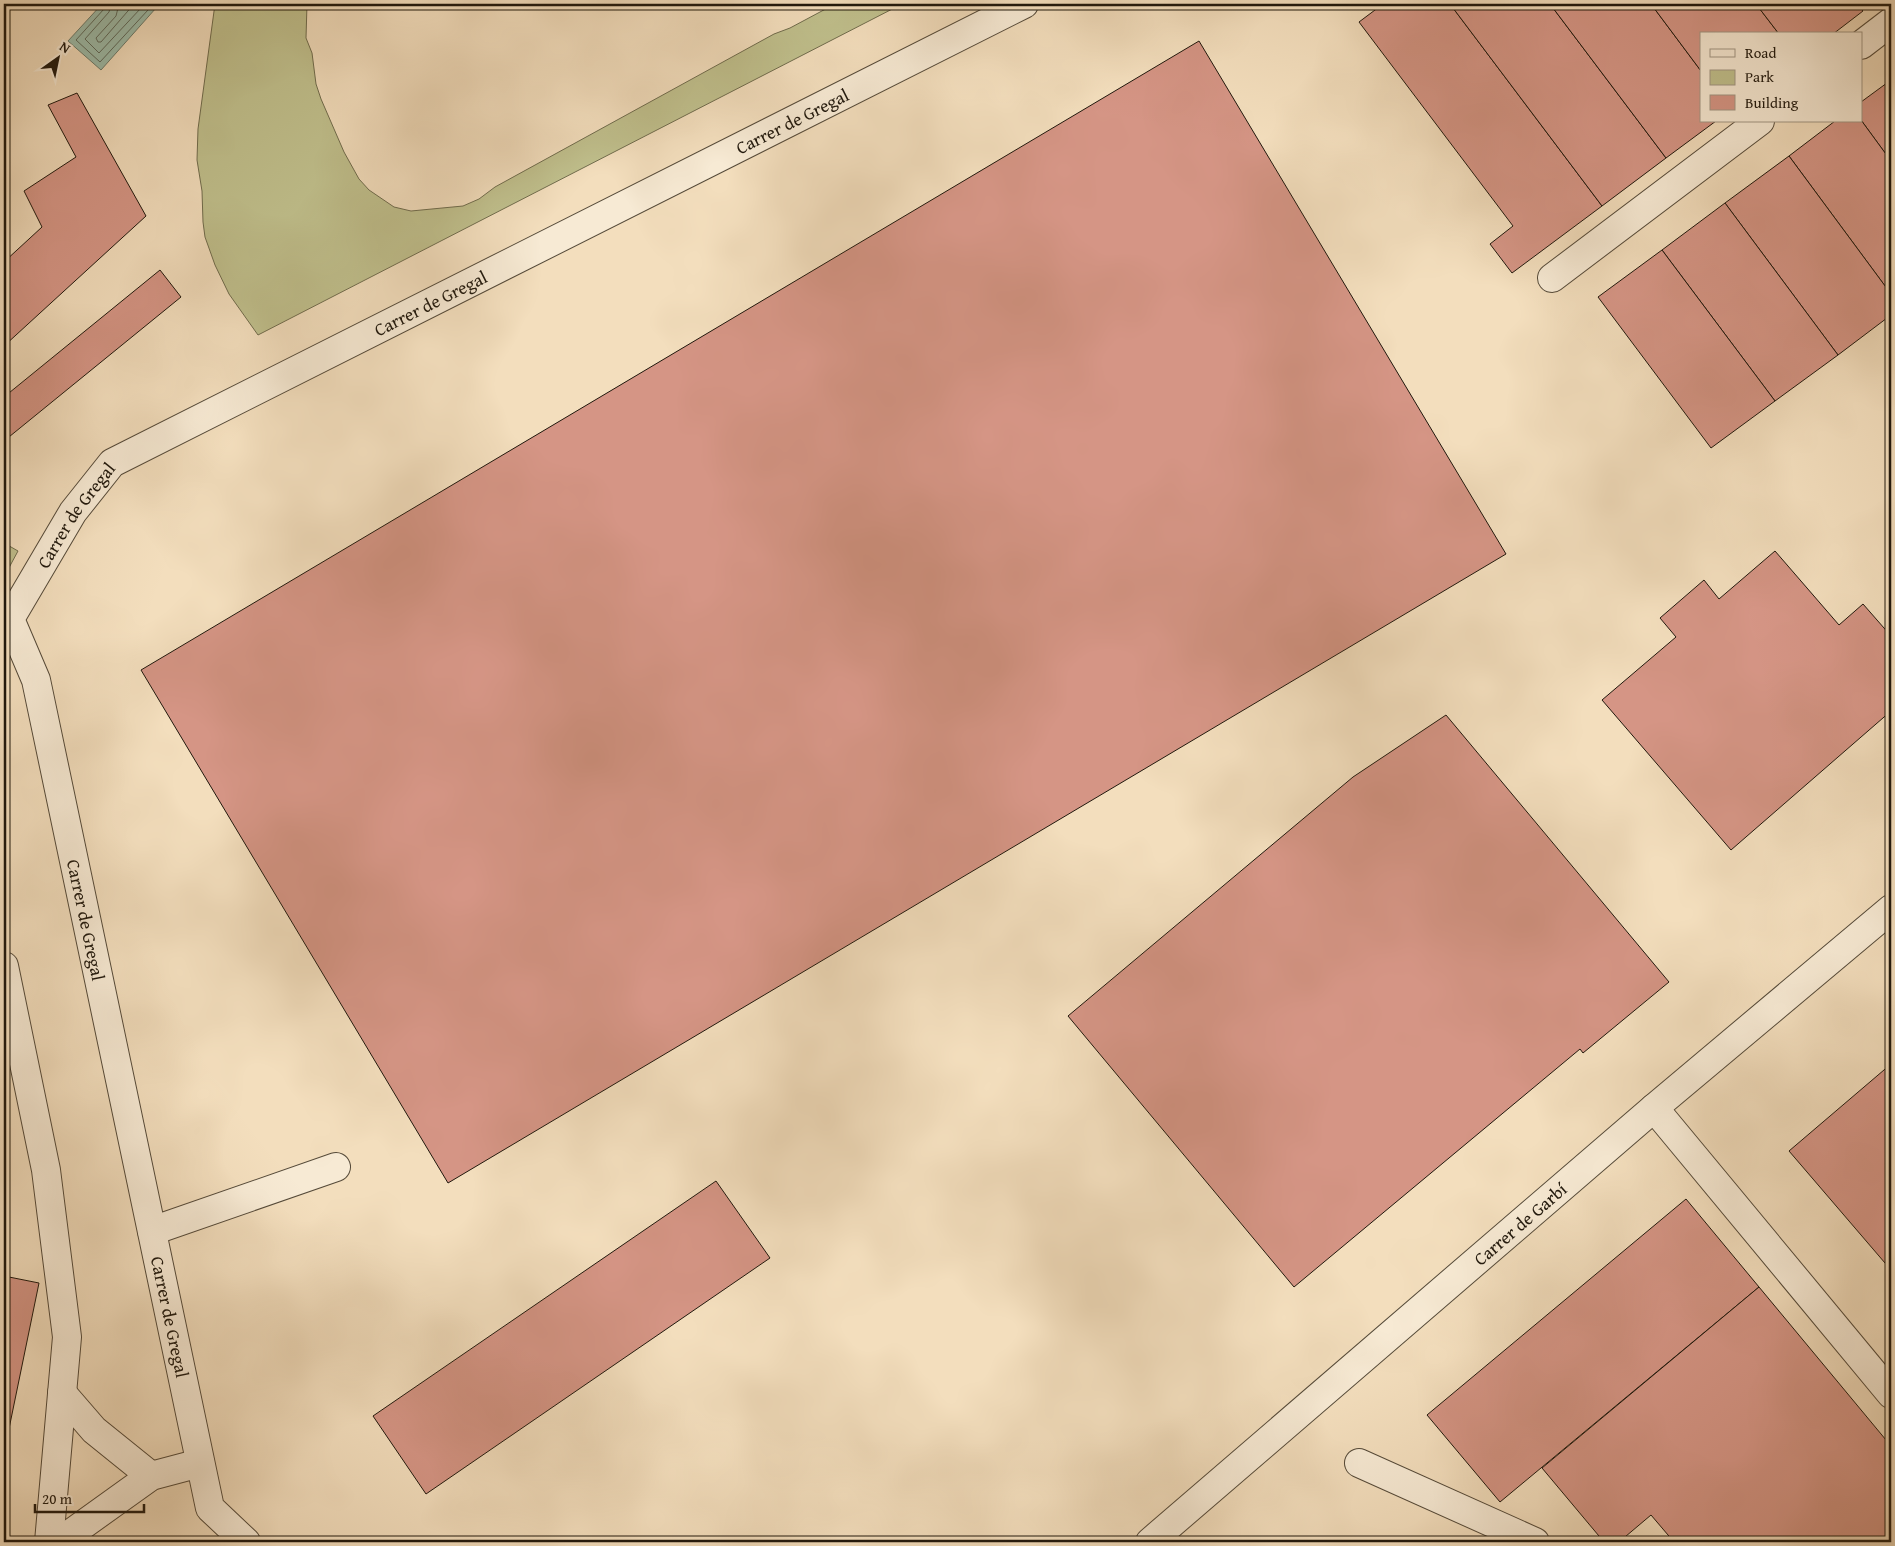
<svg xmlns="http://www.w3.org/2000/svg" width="1895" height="1546" viewBox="0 0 1895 1546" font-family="'Gentium Book Plus',serif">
<rect width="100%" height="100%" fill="#f3debd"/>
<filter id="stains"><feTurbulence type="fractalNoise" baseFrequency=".004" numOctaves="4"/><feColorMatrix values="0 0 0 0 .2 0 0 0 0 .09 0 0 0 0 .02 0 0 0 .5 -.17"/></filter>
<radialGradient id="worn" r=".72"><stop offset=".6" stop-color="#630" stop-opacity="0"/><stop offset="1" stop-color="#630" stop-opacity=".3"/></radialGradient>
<g fill="#c0c08d" stroke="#706c4d">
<path d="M215,4H307L306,38L312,53L316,84L321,99L344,152L359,179L369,190L394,207L411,211L463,206L479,199L495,187L774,34L790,28L835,4H902L258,335L229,294L215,265L205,237L203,222L202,191L197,160L198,129Z"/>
<path d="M4,543L18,551L4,577Z"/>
</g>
<path fill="#9dbdab" stroke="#6b7b6c" d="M102,4H151L156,8L101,70L68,41Z"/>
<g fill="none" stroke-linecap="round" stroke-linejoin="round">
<g stroke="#5e6a5c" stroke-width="1">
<path d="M105,4L104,9L76,40L100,62L148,10V4"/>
<path d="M111,4L109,12L85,39L99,53L141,8L142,4"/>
<path d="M119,4L116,16L96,38L98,42H101L134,4"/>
</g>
</g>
<g fill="#d59585" stroke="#20180d">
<path d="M1383,4H1450L1602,206L1512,273L1490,244L1513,226L1359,22Z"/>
<path d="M1450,4H1550L1666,158L1602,206Z"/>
<path d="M1550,4H1651L1701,71V121H1716L1666,158Z"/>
<path d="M1651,4H1756L1779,34H1701V71Z"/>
<path d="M1756,4H1857L1863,11L1833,34H1779Z"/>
<path d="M1199,41L1506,554L448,1183L141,670Z"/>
<path d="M1891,80V161L1861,120V102Z"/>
<path d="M77,93L146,216L4,346V262L42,227L24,191L76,157L48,105Z"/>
<path d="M1861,120L1891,161V294L1789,156L1835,121Z"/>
<path d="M1789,156L1891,294V315L1838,355L1725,203Z"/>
<path d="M1725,203L1838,355L1775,401L1662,250Z"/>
<path d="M1662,250L1775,401L1711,448L1598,297Z"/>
<path d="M160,270L181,297L4,441V397Z"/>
<path d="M1775,551L1839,625L1863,604L1891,636V711L1731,850L1602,700L1676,637L1660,618L1704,580L1719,599Z"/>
<path d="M1446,715L1669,982L1583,1053L1580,1049L1294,1287L1068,1016L1353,777Z"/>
<path d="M1891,1064V1270L1789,1151Z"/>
<path d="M4,1172L7,1173L4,1191Z"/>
<path d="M716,1181L770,1258L426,1494L373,1416Z"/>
<path d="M1686,1199L1759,1287L1500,1502L1427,1415Z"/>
<path d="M4,1276L39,1283L4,1453Z"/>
<path d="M1759,1287L1891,1446V1542H1674L1651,1515L1619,1542H1604L1542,1468Z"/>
</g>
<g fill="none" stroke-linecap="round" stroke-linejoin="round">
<defs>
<g id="minor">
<path d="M1861,45L1891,22"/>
<path d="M1552,278L1760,121"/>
<path d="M4,966L46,1170L67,1337L49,1542"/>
<path d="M1654,1108L1891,1394"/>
<path d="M152,1231L336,1167"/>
<path d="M62,1393L94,1430L151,1476"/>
<path d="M1359,1463L1535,1542"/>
<path d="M59,1542L151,1476L200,1463"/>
<path id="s1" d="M246,1542L210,1508L36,680L10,619L73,512L112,463L1024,4"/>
<path id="s2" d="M1150,1542L1654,1108L1891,909"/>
</g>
</defs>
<use href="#minor" stroke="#554a39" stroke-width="30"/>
<use href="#minor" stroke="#f7ead4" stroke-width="28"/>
</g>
<g text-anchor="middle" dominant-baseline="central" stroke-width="4.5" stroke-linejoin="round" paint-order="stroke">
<g font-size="18" fill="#20180d" stroke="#f7ead4">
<text stroke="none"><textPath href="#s1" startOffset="1910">Carrer de Gregal</textPath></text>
<text stroke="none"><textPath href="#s1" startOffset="1505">Carrer de Gregal</textPath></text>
<text stroke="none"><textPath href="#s1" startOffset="1085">Carrer de Gregal</textPath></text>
<text transform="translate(86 920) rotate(78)">Carrer de Gregal</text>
<text stroke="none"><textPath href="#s2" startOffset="488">Carrer de Garbí</textPath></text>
<text transform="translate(170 1317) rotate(78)">Carrer de Gregal</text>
</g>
</g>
<rect width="1895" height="1546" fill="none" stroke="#f3debd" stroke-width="20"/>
<rect x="5" y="5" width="1885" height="1536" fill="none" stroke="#20180d" stroke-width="2.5"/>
<rect x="10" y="10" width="1875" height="1526" fill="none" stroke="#20180d"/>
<rect x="1700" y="32" width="162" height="90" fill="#f7ead4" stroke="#a19684"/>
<rect x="1710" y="49" width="25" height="8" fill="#f7ead4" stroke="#a19684"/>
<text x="1745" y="58" font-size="15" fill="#20180d">Road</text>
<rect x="1710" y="70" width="25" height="15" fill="#c0c08d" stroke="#a19684"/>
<text x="1745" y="82" font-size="15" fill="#20180d">Park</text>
<rect x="1710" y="95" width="25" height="15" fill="#d59585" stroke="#a19684"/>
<text x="1745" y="108" font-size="15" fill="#20180d">Building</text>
<g transform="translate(58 58) rotate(33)" stroke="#f7ead4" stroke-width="4" paint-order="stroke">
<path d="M0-4L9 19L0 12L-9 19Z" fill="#20180d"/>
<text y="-8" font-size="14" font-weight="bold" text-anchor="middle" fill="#20180d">N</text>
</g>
<path d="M35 1504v8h109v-8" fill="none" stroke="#20180d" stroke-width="2.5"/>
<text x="42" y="1504" font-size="15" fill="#20180d" stroke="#f7ead4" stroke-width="4" paint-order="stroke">20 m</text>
<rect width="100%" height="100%" filter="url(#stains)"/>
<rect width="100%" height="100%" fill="url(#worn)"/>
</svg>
